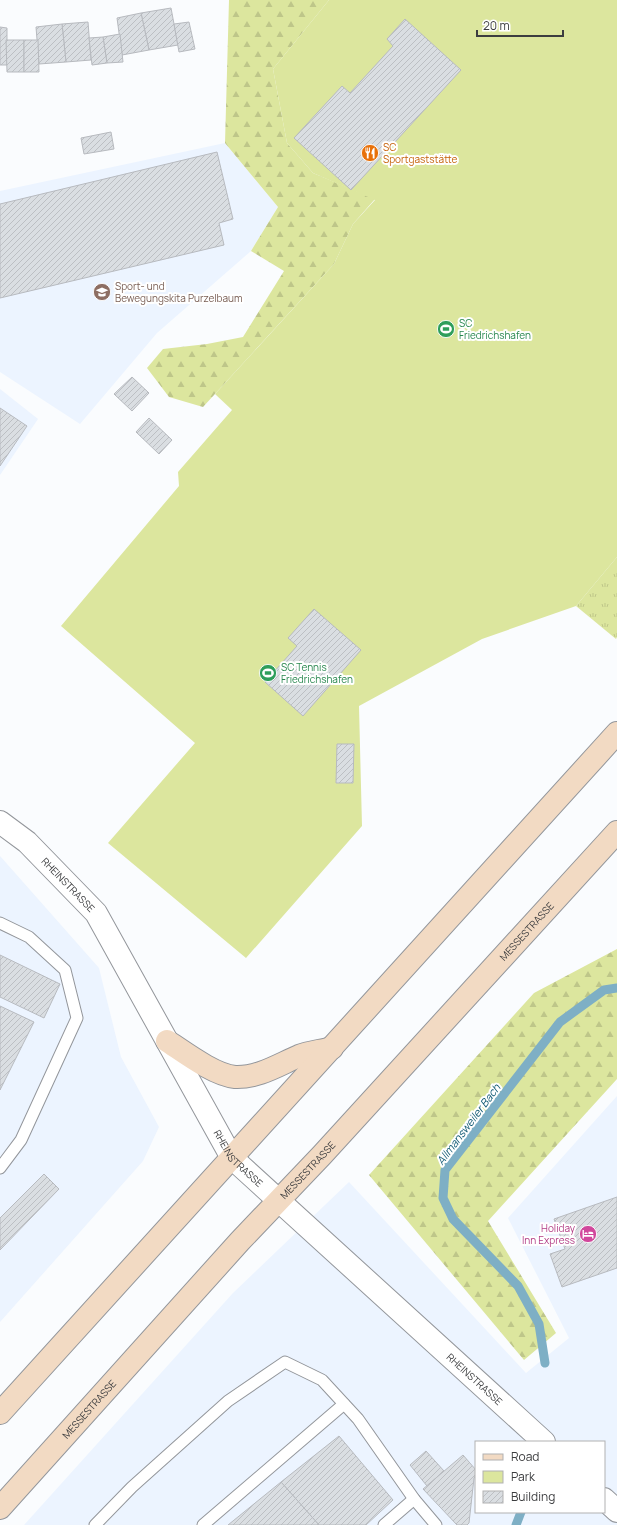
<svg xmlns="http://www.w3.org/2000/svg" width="617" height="1525" viewBox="0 0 617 1525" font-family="Manrope,sans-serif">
<defs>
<pattern id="grass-tufts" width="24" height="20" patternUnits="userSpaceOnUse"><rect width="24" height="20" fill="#dce69e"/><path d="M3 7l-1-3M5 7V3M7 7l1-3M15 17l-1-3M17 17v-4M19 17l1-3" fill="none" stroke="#bec689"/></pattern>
<pattern id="forest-firs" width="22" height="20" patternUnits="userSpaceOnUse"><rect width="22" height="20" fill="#dce69e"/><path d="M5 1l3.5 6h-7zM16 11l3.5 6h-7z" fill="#bec689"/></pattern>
<pattern id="building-hatch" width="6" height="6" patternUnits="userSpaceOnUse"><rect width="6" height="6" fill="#dadee2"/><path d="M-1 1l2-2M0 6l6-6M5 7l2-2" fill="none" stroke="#bcbfc3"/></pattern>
</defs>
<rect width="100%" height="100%" fill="#fafcfe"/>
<g fill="#ecf4ff" fill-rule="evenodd">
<path d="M225,143L278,207L251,251L157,333L80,424L0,372V191Z"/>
<path d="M0,389L38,419L0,475Z"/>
<path d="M0,856L99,968L121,1057L159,1127L143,1161L0,1322Z"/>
<path d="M617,1096V1525H24L233,1293L349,1182L526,1373L569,1338L508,1218ZM476,1442H604V1512H476Z"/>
</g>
<path fill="url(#grass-tufts)" d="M617,557V637L616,639L576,606Z"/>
<g fill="url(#forest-firs)">
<path d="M229,0H329L273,69L287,143L313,173L375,199L353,224L334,264L203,407L169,397L147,368L163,349L207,344L243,337L284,271L251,251L278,207L225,143Z"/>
<path d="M617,949V1079L488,1221L556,1333L524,1360L369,1175L534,993Z"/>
</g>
<path fill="#dce69e" d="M329,0H617V557L576,606L482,639L359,706L362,826L246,958L108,843L195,743L61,626L179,486L178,472L232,410L215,394L334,264L353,224L375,200L313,173L287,143L273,69Z"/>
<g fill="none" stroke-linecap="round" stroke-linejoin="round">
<g stroke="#7eafc5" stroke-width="9">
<path d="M545,1363L539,1324L518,1286L453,1219L443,1198L445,1170L560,1022L604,990L617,988"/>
<path d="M516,1525L521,1512"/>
</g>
</g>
<g fill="url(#building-hatch)" stroke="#b7babf">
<path d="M171,8L178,45L149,50L141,13Z"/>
<path d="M141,13L149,50L122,55L117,18Z"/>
<path d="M405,19L461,70L351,190L294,138L342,86L350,93L393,46L387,39Z"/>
<path d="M88,22L91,60L66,62L62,24Z"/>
<path d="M189,22L195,49L179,52L174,24Z"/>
<path d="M62,24L66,62L39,64L36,27Z"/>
<path d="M0,27L7,28V65H0Z"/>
<path d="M120,34L123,62L107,63L103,37Z"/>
<path d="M103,37L107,63L92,65L89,38Z"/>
<path d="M6,40H24V72H7Z"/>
<path d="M24,40H38L39,72H24Z"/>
<path d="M111,132L114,149L84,154L81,138Z"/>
<path d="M217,152L233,219L219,223L224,245L0,298V204Z"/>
<path d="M132,377L149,393L132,411L114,394Z"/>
<path d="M0,408L27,426L0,466Z"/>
<path d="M149,418L172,440L159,454L136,432Z"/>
<path d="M314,609L361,650L303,716L265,682L297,646L288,638Z"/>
<path d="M337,744H354L353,783H336Z"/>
<path d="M0,955L60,984L44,1018L0,997Z"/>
<path d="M0,1006L34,1022L0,1090Z"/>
<path d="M44,1174L59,1189L0,1250V1218Z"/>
<path d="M617,1197V1268L562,1287L550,1254L565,1249L554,1219Z"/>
<path d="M339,1436L393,1500L366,1525H319L281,1482Z"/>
<path d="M426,1451L444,1471L427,1486L410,1465Z"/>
<path d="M463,1455L476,1470V1475L474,1478L469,1523L467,1525H457L423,1489Z"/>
<path d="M281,1482L319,1525H228Z"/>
</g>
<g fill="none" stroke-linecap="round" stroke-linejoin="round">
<defs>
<g id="lane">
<path d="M0,923L29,937L65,970L77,1018L21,1140L0,1168"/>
<path d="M95,1525L132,1487L228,1401L285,1362L322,1380L358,1419L414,1499L436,1525"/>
<path d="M203,1525L344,1404"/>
<path d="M384,1525L414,1499"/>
</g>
<g id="street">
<path id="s1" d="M0,822L27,842L96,913L232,1158L544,1442"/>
<path d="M604,1499L617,1511"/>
</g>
<g id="secondary">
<path d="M167,1041C184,1052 214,1075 235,1077C258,1078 278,1065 299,1056C309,1052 321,1051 332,1048"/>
<path d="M0,1413L617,733"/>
<path id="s2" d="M0,1508L240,1241L322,1155L617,832"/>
</g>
</defs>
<use href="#lane" stroke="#93969b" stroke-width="13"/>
<use href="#street" stroke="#93969b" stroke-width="24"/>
<use href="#secondary" stroke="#93969b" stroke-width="24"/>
<use href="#lane" stroke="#fff" stroke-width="11"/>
<use href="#street" stroke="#fff" stroke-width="22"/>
<use href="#secondary" stroke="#f2dac3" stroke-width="22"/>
</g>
<defs>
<symbol id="restaurant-disc" viewBox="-11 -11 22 22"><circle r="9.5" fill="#e8710a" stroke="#fff"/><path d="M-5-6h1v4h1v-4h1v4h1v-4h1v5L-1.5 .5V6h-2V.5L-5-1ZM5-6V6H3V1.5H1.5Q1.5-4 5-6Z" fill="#fff"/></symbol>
<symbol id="school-disc" viewBox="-11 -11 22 22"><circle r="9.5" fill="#8d6e63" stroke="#fff"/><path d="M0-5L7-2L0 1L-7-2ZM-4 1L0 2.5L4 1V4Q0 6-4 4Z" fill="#fff"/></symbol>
<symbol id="stadium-disc" viewBox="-11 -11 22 22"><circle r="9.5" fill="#2e9e5b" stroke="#fff"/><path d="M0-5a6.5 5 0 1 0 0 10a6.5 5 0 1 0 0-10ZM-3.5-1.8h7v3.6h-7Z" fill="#fff"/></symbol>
<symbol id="hotel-disc" viewBox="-11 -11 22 22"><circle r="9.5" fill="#d1479c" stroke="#fff"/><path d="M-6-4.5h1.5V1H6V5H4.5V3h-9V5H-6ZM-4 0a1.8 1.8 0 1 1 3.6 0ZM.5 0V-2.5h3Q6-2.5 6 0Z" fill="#fff"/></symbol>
</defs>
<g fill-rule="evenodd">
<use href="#restaurant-disc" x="360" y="143" width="20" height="20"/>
<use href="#school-disc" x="92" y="282" width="20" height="20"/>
<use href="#stadium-disc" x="436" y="319" width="20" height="20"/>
<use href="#stadium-disc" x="258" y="663" width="20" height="20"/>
<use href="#hotel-disc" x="578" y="1224" width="20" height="20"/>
</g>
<g text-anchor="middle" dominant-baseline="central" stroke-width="4" stroke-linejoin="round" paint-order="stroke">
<g font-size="10" fill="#c56008" stroke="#fff" text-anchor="start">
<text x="383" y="147">SC<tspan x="383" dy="12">Sportgaststätte</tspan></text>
</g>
<g font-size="10" fill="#785e54" stroke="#fff" text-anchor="start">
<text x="115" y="286">Sport- und<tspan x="115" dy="12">Bewegungskita Purzelbaum</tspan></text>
</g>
<g font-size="10" fill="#27864d" stroke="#fff" text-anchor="start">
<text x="459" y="323">SC<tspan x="459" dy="12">Friedrichshafen</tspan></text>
<text x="281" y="667">SC Tennis<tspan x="281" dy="12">Friedrichshafen</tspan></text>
</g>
<g font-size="10" fill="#3c3d3f" stroke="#fff">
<text stroke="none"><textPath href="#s1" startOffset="93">RHEINSTRASSE</textPath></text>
<text stroke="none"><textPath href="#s2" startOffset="781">MESSESTRASSE</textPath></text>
<text stroke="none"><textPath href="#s1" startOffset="417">RHEINSTRASSE</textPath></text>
<text stroke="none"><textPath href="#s2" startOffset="457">MESSESTRASSE</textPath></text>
<text stroke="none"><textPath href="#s1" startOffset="741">RHEINSTRASSE</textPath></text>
<text stroke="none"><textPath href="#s2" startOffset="133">MESSESTRASSE</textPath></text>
</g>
<g font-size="10" fill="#b23c85" stroke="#fff" text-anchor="end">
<text x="575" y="1228">Holiday<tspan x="575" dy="12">Inn Express</tspan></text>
</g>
<g font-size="11" font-style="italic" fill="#0f5973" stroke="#fff">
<text transform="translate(468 1124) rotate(-53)">Allmansweiler Bach</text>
</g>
</g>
<rect x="475" y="1441" width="130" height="72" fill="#ffffff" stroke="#b1b1b2"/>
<rect x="483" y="1454" width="20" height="6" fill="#f2dac3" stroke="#b1b1b2"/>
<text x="511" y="1461" font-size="12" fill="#3c3d3f">Road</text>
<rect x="483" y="1471" width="20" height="12" fill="#dce69e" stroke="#b1b1b2"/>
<text x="511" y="1481" font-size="12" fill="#3c3d3f">Park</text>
<rect x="483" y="1491" width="20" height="12" fill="url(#building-hatch)" stroke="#b1b1b2"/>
<text x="511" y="1501" font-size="12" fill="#3c3d3f">Building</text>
<path d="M477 30v6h86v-6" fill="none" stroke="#3c3d3f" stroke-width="2"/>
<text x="483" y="30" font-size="12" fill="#3c3d3f" stroke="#ffffff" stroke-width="3" paint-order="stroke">20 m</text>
</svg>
